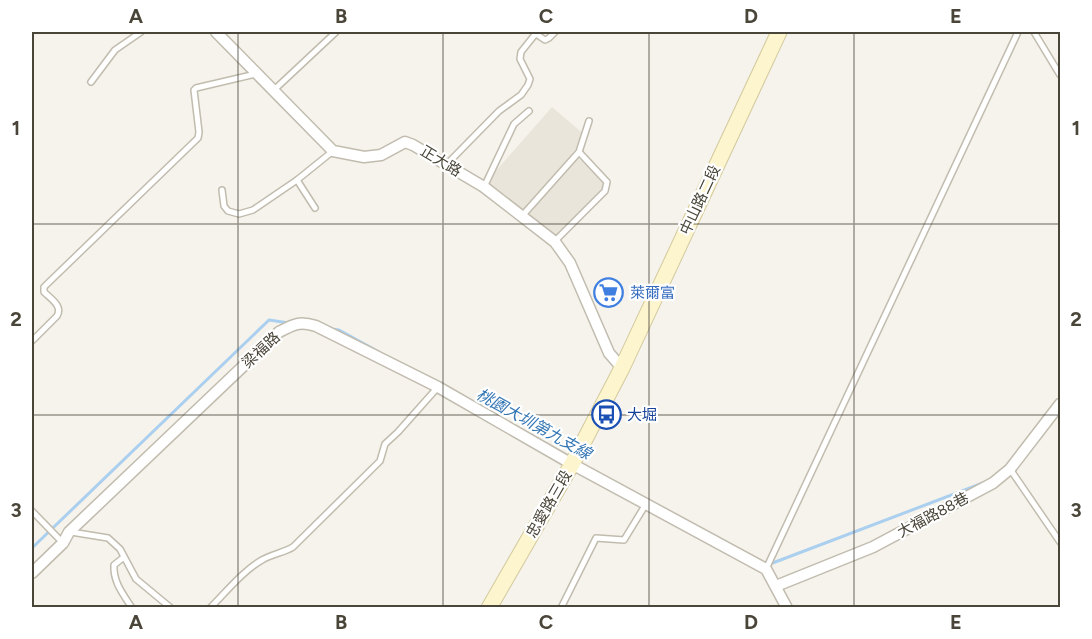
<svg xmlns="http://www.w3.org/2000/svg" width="1092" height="639" viewBox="0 0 1092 639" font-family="Figtree,'Noto Sans TC',sans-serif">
<rect width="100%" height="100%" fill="#f5f3ec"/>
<path fill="#e9e5da" d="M552,107L586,136L572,153L607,183L555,242L486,182Z"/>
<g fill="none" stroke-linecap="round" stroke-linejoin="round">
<g stroke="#abcfef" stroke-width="3">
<path d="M331,329L339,330L379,352"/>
<path d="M32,548L269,320L289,323"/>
<path d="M770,564L983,483"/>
</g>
<defs>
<g id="lane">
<path d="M1034,32L1060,75"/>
<path d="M536,34L545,40L549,38L555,32"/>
<path d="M91,82L115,50L141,32"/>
<path d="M274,90L336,32"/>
<path d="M447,164L499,111L521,95L528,85L530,79L520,59L521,52L537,32"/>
<path d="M297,180L315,208"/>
<path d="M484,187L514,124L529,111"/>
<path d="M222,190L224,206L228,211L239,214L253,210L297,180L333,151"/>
<path d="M522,216L579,152L589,121"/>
<path d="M555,241L605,191L607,182L579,152"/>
<path d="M32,341L57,316C63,306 51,299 44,292V287L198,138L199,132L194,90L196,88L256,74"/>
<path d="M1010,469L1060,542"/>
<path d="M32,511L63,543"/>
<path d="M71,532L108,538L120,549L136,579L171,608"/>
<path d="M124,557L114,565C113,582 123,594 132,608"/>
<path d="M766,569L1018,32"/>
<path d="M210,608C226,592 244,570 262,560C272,554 283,553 293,547L380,461L385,444L398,432L438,387"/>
<path d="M561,608L596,538L624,540L646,504"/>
</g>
<g id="street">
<path d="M216,32L333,151L364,157L381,155L405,142L413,145L484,187L555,242L570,263L609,353L622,368"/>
<path d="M32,573L63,543L69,532L279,332C294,324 299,321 316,326L438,387L572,464L766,569L787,608"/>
<path d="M776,586L873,547L993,483L1010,469L1060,404"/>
</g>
<path id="secondary" d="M489,608L572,464L622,368L779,32"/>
</defs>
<use href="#lane" stroke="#c1bcae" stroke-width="8"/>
<use href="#street" stroke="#c1bcae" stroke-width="13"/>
<use href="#secondary" stroke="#d3c99d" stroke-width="17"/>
<use href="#lane" stroke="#fff" stroke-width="5"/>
<use href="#street" stroke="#fff" stroke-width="10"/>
<use href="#secondary" stroke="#fdf5ce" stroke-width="15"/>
</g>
<path fill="none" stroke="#4a4539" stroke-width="1.5" stroke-opacity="0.55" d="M238,32V608M443,32V608M649,32V608M854,32V608M32,224H1060M32,415H1060"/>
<defs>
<symbol id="supermarket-ring" viewBox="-11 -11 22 22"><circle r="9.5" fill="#fff" stroke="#3f7fe0" stroke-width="1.5"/><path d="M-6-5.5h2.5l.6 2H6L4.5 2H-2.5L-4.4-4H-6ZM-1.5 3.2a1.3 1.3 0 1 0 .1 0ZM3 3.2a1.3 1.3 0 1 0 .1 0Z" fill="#3f7fe0"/></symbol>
<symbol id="bus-ring" viewBox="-11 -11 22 22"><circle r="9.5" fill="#fff" stroke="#1a4fb4" stroke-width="1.5"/><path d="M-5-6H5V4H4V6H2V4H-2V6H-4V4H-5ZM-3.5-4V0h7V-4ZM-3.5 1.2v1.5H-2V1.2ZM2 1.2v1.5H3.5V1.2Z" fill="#1a4fb4"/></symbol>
</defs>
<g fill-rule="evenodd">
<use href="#supermarket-ring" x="592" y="276" width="33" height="33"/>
<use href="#bus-ring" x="590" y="398" width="33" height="33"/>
</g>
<g text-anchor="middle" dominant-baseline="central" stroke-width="4.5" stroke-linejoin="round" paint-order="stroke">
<g font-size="15" fill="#4a4539" stroke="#fff">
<text transform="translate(441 161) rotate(31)">正大路</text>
<text transform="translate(700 200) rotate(-65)">中山路二段</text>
<text transform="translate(261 350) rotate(-43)">梁福路</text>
<text transform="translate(549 504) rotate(-60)">忠愛路三段</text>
<text transform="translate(933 515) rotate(-28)">大福路88巷</text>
</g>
<g font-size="15" fill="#366cbe" stroke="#fff" text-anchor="start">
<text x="630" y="293">萊爾富</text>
</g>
<g font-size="15" fill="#164399" stroke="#fff" text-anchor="start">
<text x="627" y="415">大堀</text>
</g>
<g font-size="16" font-style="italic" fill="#3476b4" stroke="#fff">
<text transform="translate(534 424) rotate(29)">桃園大圳第九支線</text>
</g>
</g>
<rect width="1092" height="639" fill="none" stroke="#ffffff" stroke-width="66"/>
<rect x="33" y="33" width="1026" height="573" fill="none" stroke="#4a4539" stroke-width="2"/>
<g font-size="20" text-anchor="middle" font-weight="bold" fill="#4a4539">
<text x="136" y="23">A</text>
<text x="341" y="23">B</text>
<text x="546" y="23">C</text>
<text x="751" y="23">D</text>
<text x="956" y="23">E</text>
<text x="16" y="135">1</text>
<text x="1076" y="135">1</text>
<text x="16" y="326">2</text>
<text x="1076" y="326">2</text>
<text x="16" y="517">3</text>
<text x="1076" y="517">3</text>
<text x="136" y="629">A</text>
<text x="341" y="629">B</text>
<text x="546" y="629">C</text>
<text x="751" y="629">D</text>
<text x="956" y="629">E</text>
</g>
</svg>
